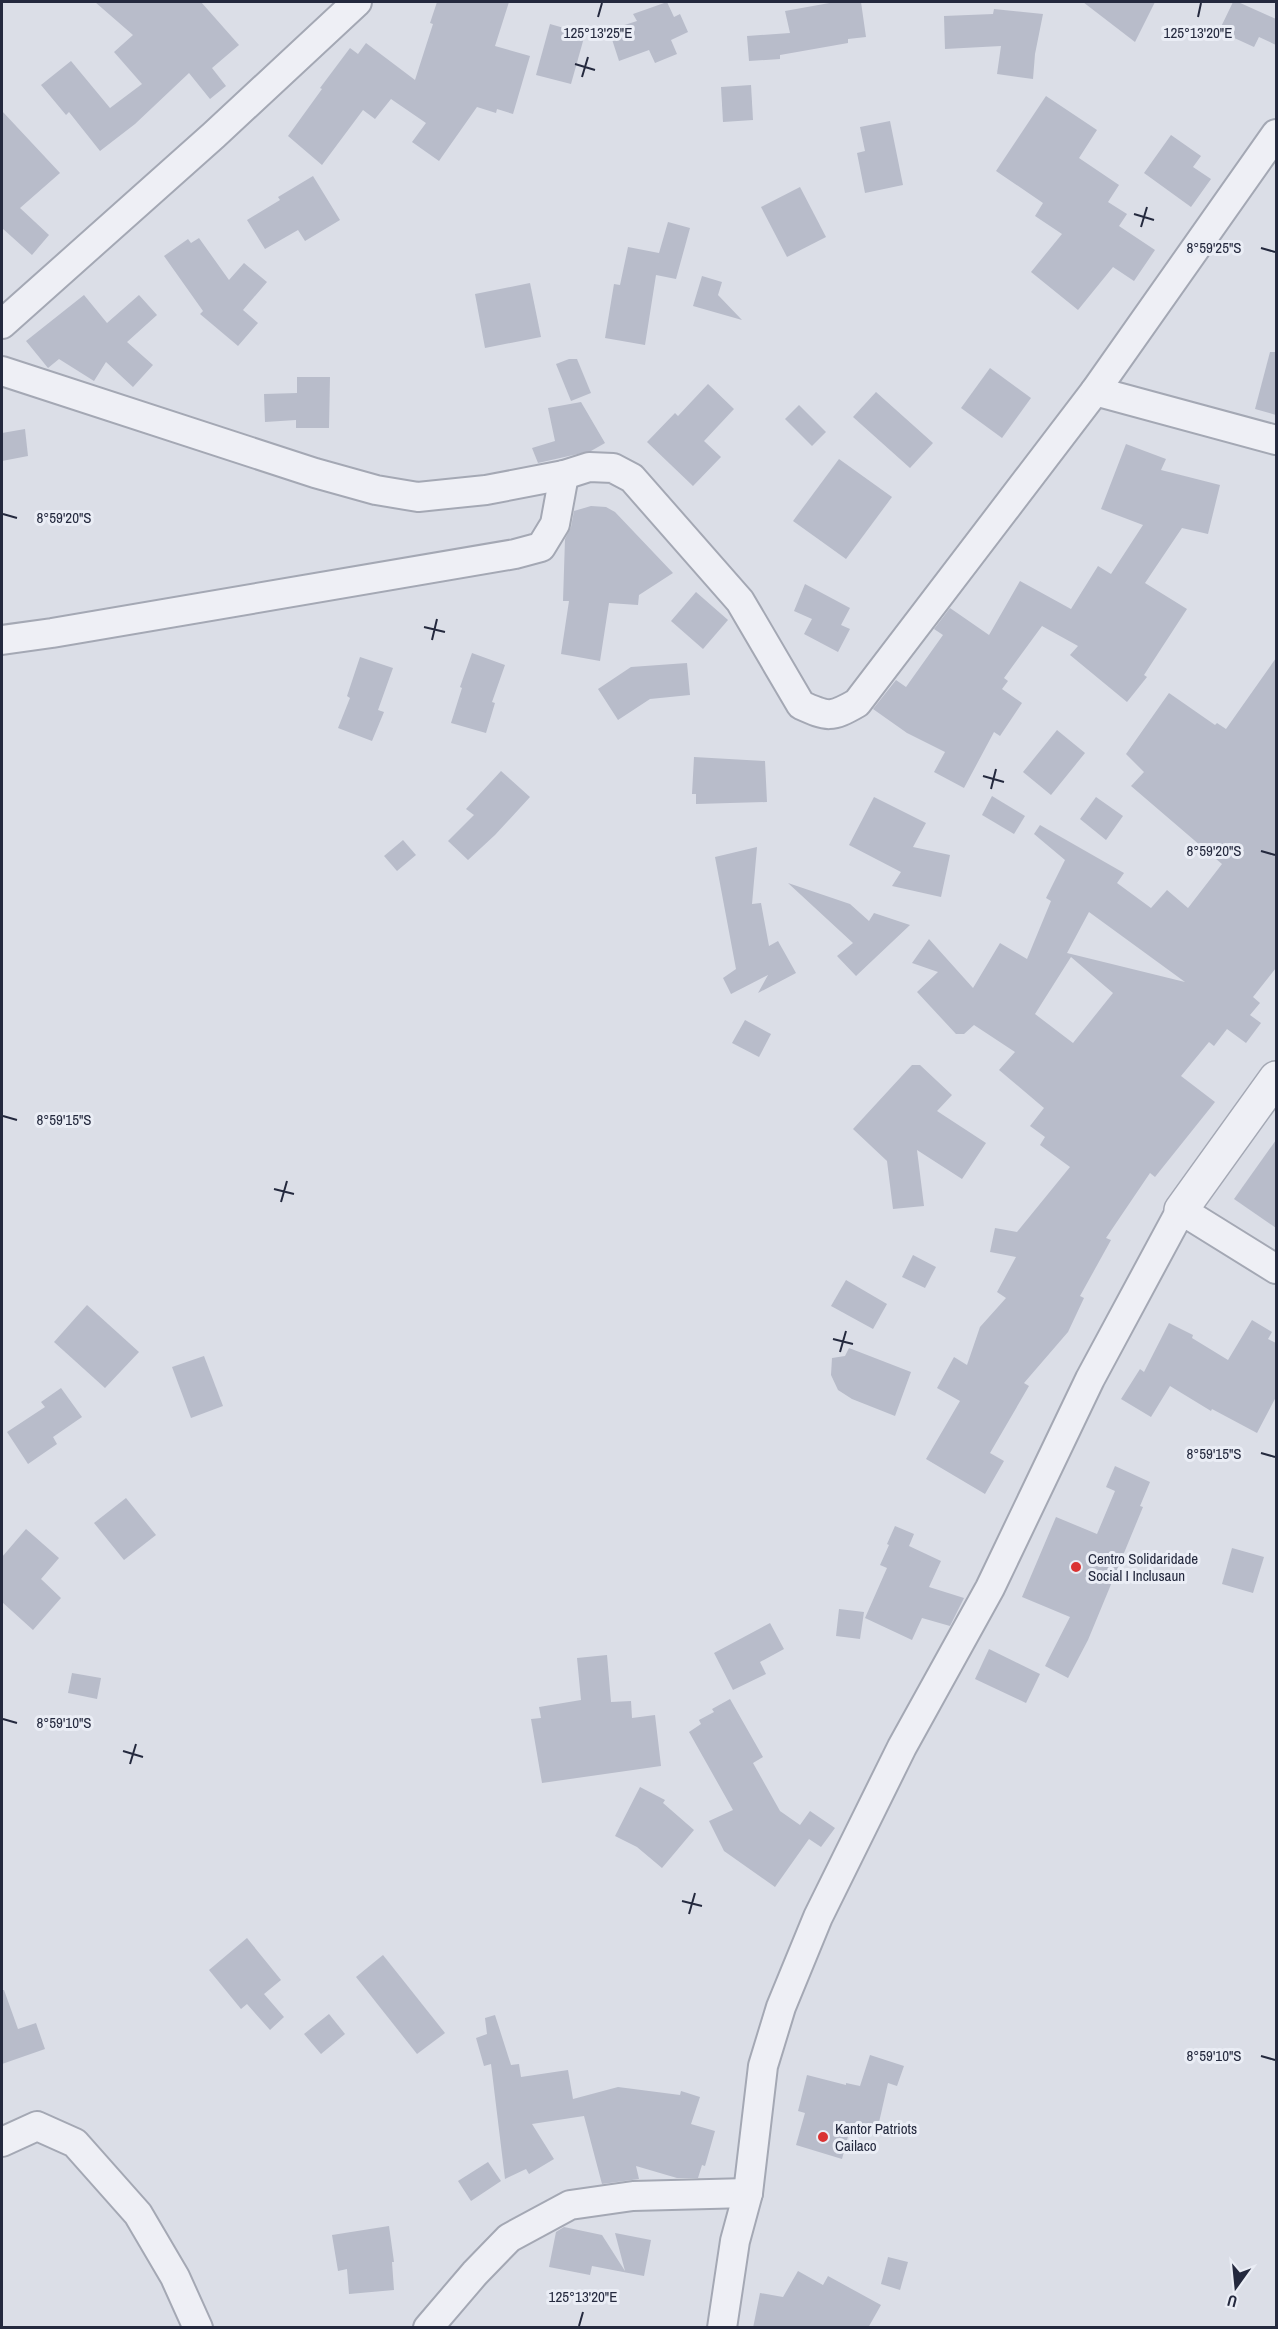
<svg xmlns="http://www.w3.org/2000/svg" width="1278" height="2329" viewBox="0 0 1278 2329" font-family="'Archivo Narrow',sans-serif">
<rect width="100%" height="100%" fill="#dbdee7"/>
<g fill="#b8bcca" fill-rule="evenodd">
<path d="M95,2H201L239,45L212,68L226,86L210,99L189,73L135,124L100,151L69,112L66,115L41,85L71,61L110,108L142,84L114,52L133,35Z"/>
<path d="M437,2H509L495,46L530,56L513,114L497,109L496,113L477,107L439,161L412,142L426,123L391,99L375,119L363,110L322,165L288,136L322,89L320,88L350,48L358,54L366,43L415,80L433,24L430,23Z"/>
<path d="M667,2L674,17L680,14L688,32L671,40L677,54L655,63L649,50L619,61L609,30L637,21L633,14Z"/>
<path d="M835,2H861L866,37L848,39V43L780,55V59L749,61L747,36L790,33L785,11Z"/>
<path d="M1083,2H1155L1135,42Z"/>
<path d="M1233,2H1238L1276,19V45L1259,37L1254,47L1219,31Z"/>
<path d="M994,9L1043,14L1035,54L1033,79L997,74L1001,46L945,49L944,16L993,14Z"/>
<path d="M550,24L585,34L571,84L536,75Z"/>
<path d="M751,85L753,120L723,122L721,87Z"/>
<path d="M1046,96L1097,130L1079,158L1119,185L1108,202L1127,214L1119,226L1155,250L1134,281L1113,267L1078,310L1031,272L1062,234L1035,216L1043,203L996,171Z"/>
<path d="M2,111L60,173L20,208L49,235L32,255L2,228Z"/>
<path d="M890,121L903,185L865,193L857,153L865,151L860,127Z"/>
<path d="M1171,135L1201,156L1193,167L1211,179L1191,207L1144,173Z"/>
<path d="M313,176L340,220L305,241L298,230L265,249L247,220L280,200L278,197Z"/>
<path d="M800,187L826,237L787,257L761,207Z"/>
<path d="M668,222L690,228L676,279L656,275L645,345L605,338L614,284L620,285L628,247L659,253Z"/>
<path d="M199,238L229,280L244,263L267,282L243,310L258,323L238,346L200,314L203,311L164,256L188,239L191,243Z"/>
<path d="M702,276L722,282L718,295L742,320L693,306Z"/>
<path d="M530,283L541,337L485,348L475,294Z"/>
<path d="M84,295L107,323L139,295L157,315L127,342L153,365L133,387L106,362L94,381L59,359L48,368L26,341Z"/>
<path d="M1270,352H1276V415L1255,409Z"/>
<path d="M569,359H577L591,393L571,401L556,364Z"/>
<path d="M990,368L1031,398L1002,438L961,408Z"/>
<path d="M297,377H330L329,428H296V420L265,422L264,394L297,393Z"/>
<path d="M708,384L734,409L704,441L721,457L693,486L647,442L675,413L678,416Z"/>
<path d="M876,392L933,443L910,468L853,417Z"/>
<path d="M581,402L605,443L591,451L538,463L532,448L555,441L548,408Z"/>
<path d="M799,405L826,432L812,446L785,419Z"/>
<path d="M25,429L28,456L2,461V433Z"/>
<path d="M1126,444L1166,459L1161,470L1220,485L1208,534L1182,528L1145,583L1187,609L1144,675L1147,677L1127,702L1070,655L1078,646L1042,626L1004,678L1008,681L1002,689L1022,703L1000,736L994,732L964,788L934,772L945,752L907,733L873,709L896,680L906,687L943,635L934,629L950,608L989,635L1020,581L1071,609L1098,566L1111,574L1143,525L1101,509Z"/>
<path d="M839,459L892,497L846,559L793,521Z"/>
<path d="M591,506L606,507L615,512L673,573L639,595L638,605L609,603L600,661L561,654L569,601H563L565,539L571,527L574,511Z"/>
<path d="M805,584L850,608L841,625L850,629L838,652L804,634L812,619L794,611Z"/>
<path d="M696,592L728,620L703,649L671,621Z"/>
<path d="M472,653L505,665L492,702L495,703L486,733L451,723L462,688L460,687Z"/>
<path d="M360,657L393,668L378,710L384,712L372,741L338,728L350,698L347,696Z"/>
<path d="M1276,658V968L1253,997L1260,1003L1250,1015L1261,1023L1246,1043L1227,1029L1214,1046L1209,1042L1181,1076L1215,1102L1155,1177L1150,1173L1106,1238L1111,1240L1080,1296L1084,1298L1068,1332L1024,1383L1029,1386L990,1453L1004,1461L985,1494L926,1459L960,1401L937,1388L954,1357L967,1365L980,1327L1006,1298L997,1292L1016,1257L990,1252L995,1228L1017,1232L1070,1167L1040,1145L1045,1137L1030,1126L1044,1108L999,1070L1015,1052L974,1025L964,1034H956L917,992L938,972L912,963L929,939L973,988L1000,943L1027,959L1051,901L1046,898L1065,860L1034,834L1040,825L1124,873L1117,883L1151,908L1167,890L1188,908L1222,864L1131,786L1144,772L1126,754L1169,693L1215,725L1217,723L1226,729ZM1089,912L1185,982L1067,953ZM1071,957L1113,993L1073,1043L1035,1014Z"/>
<path d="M687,663L690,695L650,699L618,720L598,689L631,667Z"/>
<path d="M1057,730L1085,753L1051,795L1023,772Z"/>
<path d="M694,757L765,761L767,802L696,804V794H692Z"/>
<path d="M501,771L530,797L495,835L468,860L448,841L474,815L466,809Z"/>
<path d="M992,796L1025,816L1014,834L982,815Z"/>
<path d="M874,797L926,823L913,847L950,855L941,897L892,886L901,872L849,845Z"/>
<path d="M1096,797L1123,816L1106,840L1080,819Z"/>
<path d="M403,840L416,855L397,871L384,856Z"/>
<path d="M757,847L752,904L761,903L769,946L778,941L796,973L758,993L768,975L731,994L723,978L736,969L715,857Z"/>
<path d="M788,883L850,904L869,921L874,913L910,925L856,976L837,956L853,943Z"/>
<path d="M745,1020L771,1034L759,1057L732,1043Z"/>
<path d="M912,1065H920L952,1095L937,1111L986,1143L962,1179L917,1150L924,1206L893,1209L887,1161L853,1129Z"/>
<path d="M1276,1140V1228L1234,1199Z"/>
<path d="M913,1255L936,1267L925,1288L902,1277Z"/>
<path d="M846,1280L887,1304L873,1329L831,1306Z"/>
<path d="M87,1305L139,1352L105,1388L54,1342Z"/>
<path d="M1252,1320L1272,1332L1268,1339L1276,1343V1397L1257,1433L1212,1409L1211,1411L1170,1386L1151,1417L1121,1399L1140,1369L1144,1372L1169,1323L1193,1335L1192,1338L1228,1360Z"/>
<path d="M849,1348L911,1372L895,1416L852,1399L838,1390L831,1375L832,1358L845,1356Z"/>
<path d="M204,1356L223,1406L191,1418L172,1367Z"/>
<path d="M61,1388L82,1417L53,1437L57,1444L28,1464L7,1432L45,1407L41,1402Z"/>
<path d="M1115,1466L1150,1482L1140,1506L1143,1507L1088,1640L1068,1678L1045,1666L1070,1617L1022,1597L1056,1517L1097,1534L1115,1491L1106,1487Z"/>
<path d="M126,1498L156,1535L124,1560L94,1523Z"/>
<path d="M895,1526L914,1534L909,1546L941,1561L929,1587L964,1598L950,1626L922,1618L912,1640L865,1618L887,1568L880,1565L889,1545L887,1544Z"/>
<path d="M26,1529L59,1558L41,1579L61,1598L33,1630L2,1602V1557Z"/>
<path d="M1232,1548L1264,1557L1253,1593L1222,1584Z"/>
<path d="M839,1609L864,1612L860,1639L836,1636Z"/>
<path d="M770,1623L784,1649L760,1662L766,1674L733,1690L714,1653Z"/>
<path d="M989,1649L1040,1674L1026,1703L975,1679Z"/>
<path d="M607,1655L611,1702L631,1701L632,1718L655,1715L661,1766L542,1783L531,1719L541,1718L539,1707L581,1700L577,1658Z"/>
<path d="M72,1673L101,1678L97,1699L68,1693Z"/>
<path d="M730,1699L763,1757L753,1763L780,1811L800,1825L810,1811L835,1828L821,1847L809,1839L775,1887L724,1851L709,1821L733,1810L689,1732L701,1724L699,1720L714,1712L712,1709Z"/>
<path d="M640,1787L665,1800L663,1803L694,1830L662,1868L637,1847L615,1836Z"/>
<path d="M247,1938L281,1980L264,1994L284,2017L270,2030L247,2004L241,2009L209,1970Z"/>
<path d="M383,1955L445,2033L417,2054L356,1977Z"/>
<path d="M2,1990H4L18,2029L36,2023L45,2049L2,2064Z"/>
<path d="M329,2014L345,2034L321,2054L304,2034Z"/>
<path d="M495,2015L511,2065L519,2064L521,2077L568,2070L573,2099L618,2087L680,2095L681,2091L700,2097L691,2124L715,2131L705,2166L702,2165L698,2178H677L636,2166L639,2179L602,2184L584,2116L532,2124L554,2159L529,2174L526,2169L505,2179L491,2064L484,2066L476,2038L487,2034L485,2018Z"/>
<path d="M870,2055L904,2066L897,2086L888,2083L877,2131L851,2125L842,2159L796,2145L805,2113L798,2111L807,2075L846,2085V2083L860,2086Z"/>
<path d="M488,2162L501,2181L471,2201L458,2181Z"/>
<path d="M389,2226L394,2262H392L394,2290L349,2294L347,2269L338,2271L332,2235Z"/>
<path d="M564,2227L602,2235L625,2271L615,2233L651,2240L644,2276L592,2266L590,2275L549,2267L556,2232Z"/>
<path d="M888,2257L908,2262L900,2290L881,2284Z"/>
<path d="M798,2271L823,2285L828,2276L881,2305L868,2328H753L760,2293L783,2297Z"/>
</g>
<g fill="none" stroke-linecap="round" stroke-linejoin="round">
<defs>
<g id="minor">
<path d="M2,324L214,135L357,2"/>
<path d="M2,371L315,473L376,490L418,497L486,490L564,475L589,467L613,468L632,478L740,601L801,705C828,717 831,718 857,703L1095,391L1276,440"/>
<path d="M1095,391L1276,134"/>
<path d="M2,640L52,633L515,554L541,547L555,524L564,475"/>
<path d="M2,2142L37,2126L75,2143L138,2214L175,2277L198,2328"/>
<path d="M428,2328L475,2273L509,2238L570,2205L633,2196L748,2193"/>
<path d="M722,2328L735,2241L748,2193L763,2066L781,2007L818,1917L902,1747L990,1588L1090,1379L1181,1210L1276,1269"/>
</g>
<path id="tertiary" d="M1181,1210L1276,1078"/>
</defs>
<use href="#minor" stroke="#a4a8b4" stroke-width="32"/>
<use href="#tertiary" stroke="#a4a8b4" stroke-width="36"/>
<use href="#minor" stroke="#eeeff5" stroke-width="28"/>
<use href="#tertiary" stroke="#eeeff5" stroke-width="33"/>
</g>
<path fill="none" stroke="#24293e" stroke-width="2" d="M598,17L602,3M1198,17L1201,3M575,64L595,70M582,77L588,57M1134,214L1154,220M1141,227L1147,207M1261,248L1275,252M3,514L17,518M424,627L445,632M432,640L437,619M983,776L1004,782M991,789L996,769M1261,851L1275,855M3,1116L17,1120M274,1189L294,1194M281,1202L287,1181M833,1339L853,1344M840,1352L846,1331M1261,1453L1275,1457M3,1719L17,1723M123,1751L143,1757M130,1764L136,1744M682,1901L702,1906M689,1914L695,1893M1261,2056L1275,2060M579,2326L583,2312"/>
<g fill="#da3232" stroke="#eaedf5" stroke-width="2">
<circle cx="1076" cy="1567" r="6"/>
<circle cx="823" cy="2137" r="6"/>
</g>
<g text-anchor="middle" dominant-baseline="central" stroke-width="6" stroke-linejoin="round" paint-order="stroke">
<g font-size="15" fill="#24293e" stroke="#eaedf5" text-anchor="start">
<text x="1088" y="1558">Centro Solidaridade<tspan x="1088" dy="17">Social I Inclusaun</tspan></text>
<text x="835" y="2128">Kantor Patriots<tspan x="835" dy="17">Cailaco</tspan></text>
</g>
</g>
<g font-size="15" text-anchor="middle" fill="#24293e" stroke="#eaedf5" stroke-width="6" stroke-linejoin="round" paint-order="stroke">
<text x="1198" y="38">125°13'20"E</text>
<text x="598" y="38">125°13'25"E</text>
<text x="1214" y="253">8°59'25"S</text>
<text x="64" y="523">8°59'20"S</text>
<text x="1214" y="856">8°59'20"S</text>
<text x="64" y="1125">8°59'15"S</text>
<text x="1214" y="1459">8°59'15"S</text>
<text x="64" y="1728">8°59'10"S</text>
<text x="1214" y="2061">8°59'10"S</text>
<text x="583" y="2302">125°13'20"E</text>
</g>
<rect width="1278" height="2329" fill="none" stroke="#24293e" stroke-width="6"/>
<g transform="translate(1236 2287) rotate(195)" stroke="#eaedf5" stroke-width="4.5" paint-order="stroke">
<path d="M0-4.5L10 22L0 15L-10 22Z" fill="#24293e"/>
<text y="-9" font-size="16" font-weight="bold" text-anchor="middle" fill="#24293e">U</text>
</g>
</svg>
